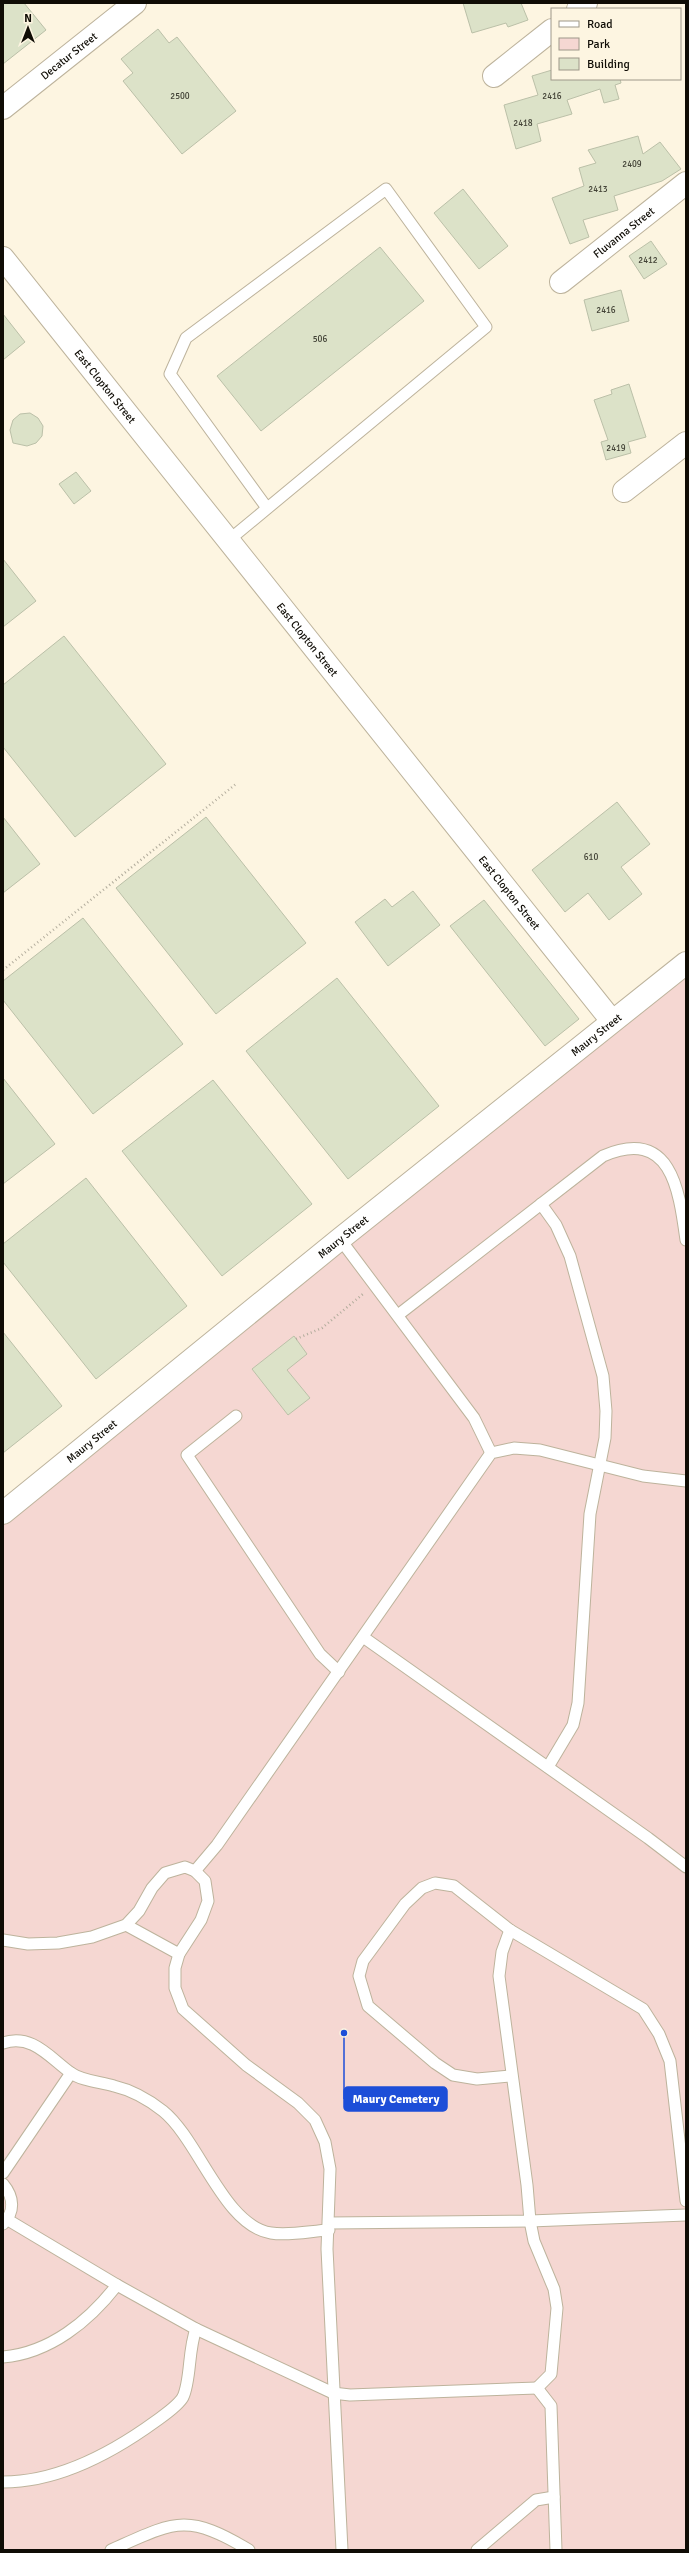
<svg xmlns="http://www.w3.org/2000/svg" width="689" height="2553" viewBox="0 0 689 2553" font-family="Signika,sans-serif">
<rect width="100%" height="100%" fill="#fdf5e1"/>
<path fill="#f5d7d2" d="M686,964V2550H3V1516Z"/>
<g fill="#dce2c8" stroke="#bbc0a8">
<path d="M3,3H24L46,30L3,64Z"/>
<path d="M463,3H521L528,20L508,27L506,23L472,33Z"/>
<path d="M158,29L169,43L177,37L236,111L182,154L123,81L133,73L121,59Z"/>
<path d="M552,70V79H620L621,83L615,85L619,99L604,103L600,89L567,100L572,114L537,124L541,141L516,149L504,105L538,95L532,76Z"/>
<path d="M638,136L643,154L660,142L681,169L662,181L614,196L618,210L583,220L589,237L570,244L552,198L584,186L579,168L596,163L588,150Z"/>
<path d="M463,189L508,246L479,269L434,213Z"/>
<path d="M651,241L667,264L644,279L629,256Z"/>
<path d="M380,247L424,301L261,431L217,376Z"/>
<path d="M621,290L629,321L592,331L584,300Z"/>
<path d="M3,314L25,342L3,360Z"/>
<path d="M629,384L646,437L628,442L631,453L606,460L601,442L608,440L594,400L612,394L611,390Z"/>
<path d="M30,413L38,418L43,426L42,436L36,443L27,446L13,443L10,430L13,420L20,414Z"/>
<path d="M76,472L91,491L74,504L59,484Z"/>
<path d="M3,559L36,601L3,627Z"/>
<path d="M64,636L166,764L75,837L3,747V685Z"/>
<path d="M617,802L650,844L621,867L642,894L609,920L588,893L565,912L532,870Z"/>
<path d="M3,817L40,864L3,893Z"/>
<path d="M206,817L306,943L216,1014L116,888Z"/>
<path d="M413,891L440,925L388,966L355,922L385,899L392,907Z"/>
<path d="M484,900L579,1019L545,1046L450,926Z"/>
<path d="M83,918L183,1044L93,1114L3,1000V981Z"/>
<path d="M337,978L439,1106L348,1179L246,1051Z"/>
<path d="M3,1078L55,1144L3,1184Z"/>
<path d="M213,1080L312,1204L222,1276L122,1151Z"/>
<path d="M86,1178L187,1306L96,1379L3,1262V1244Z"/>
<path d="M3,1332L62,1406L3,1453Z"/>
<path d="M294,1336L307,1354L287,1370L310,1398L288,1415L252,1369Z"/>
</g>
<g fill="none" stroke-linecap="round" stroke-linejoin="round">
<defs>
<g id="service">
<path d="M229,540L486,327L386,189L186,338L170,374L267,508"/>
<path d="M541,1204L556,1225L570,1256L603,1376L606,1411L605,1438L590,1514L578,1703L573,1725L548,1767"/>
<path d="M340,1239L474,1418L491,1453"/>
<path d="M398,1315L603,1156C671,1127 679,1189 686,1240"/>
<path d="M236,1416L187,1455L320,1654L339,1672"/>
<path d="M363,1637L648,1838L686,1867"/>
<path d="M195,1871L217,1845L491,1453L514,1448L540,1450L643,1476L686,1481"/>
<path d="M126,1925L179,1954"/>
<path d="M510,1930L502,1952L499,1976L527,2185L530,2221L534,2241L554,2289L557,2308L551,2374L537,2388L551,2406L556,2550"/>
<path d="M3,1940L28,1944L58,1943L92,1937L126,1925L139,1911L152,1888L165,1873L185,1867L195,1871L205,1881L208,1901L201,1920L179,1954L175,1968V1988L183,2009L246,2065L298,2103L315,2120L325,2142L330,2169L327,2249L342,2550"/>
<path d="M3,2043C32,2033 50,2058 71,2073C82,2081 101,2082 114,2086C131,2090 149,2100 163,2111C199,2140 224,2226 271,2233C289,2236 311,2231 329,2230"/>
<path d="M511,2076L477,2079L453,2075L435,2063L368,2006L359,1976L363,1961L405,1904L422,1888L435,1883L454,1886L510,1930L643,2009L659,2034L670,2061L686,2201"/>
<path d="M3,2173L71,2073"/>
<path d="M3,2184C14,2197 15,2212 3,2224"/>
<path d="M8,2220L117,2285L196,2329L333,2393L350,2395L537,2388"/>
<path d="M329,2223L530,2221L686,2215"/>
<path d="M3,2357C50,2353 89,2321 117,2285"/>
<path d="M3,2482C59,2482 112,2453 156,2421C164,2415 178,2406 183,2397C191,2380 188,2350 196,2329"/>
<path d="M111,2550C174,2522 186,2512 249,2550"/>
<path d="M477,2550L536,2500L554,2497"/>
</g>
<g id="minor">
<path d="M578,9L586,3"/>
<path d="M494,76L552,30"/>
<path id="s1" d="M3,108L135,3"/>
<path id="s2" d="M561,282L686,183"/>
<path d="M624,491L686,443"/>
</g>
<g id="tertiary">
<path id="s3" d="M3,258L612,1021"/>
<path id="s4" d="M3,1513L340,1239L686,963"/>
</g>
</defs>
<use href="#service" stroke="#bdb39c" stroke-width="13"/>
<use href="#minor" stroke="#bdb39c" stroke-width="24"/>
<use href="#tertiary" stroke="#bdb39c" stroke-width="24"/>
<g stroke="#b2ac9c" stroke-width="2.5" stroke-dasharray="1 3" stroke-linecap="butt">
<path d="M3,970L236,784"/>
<path d="M296,1339L322,1328L363,1294"/>
</g>
<use href="#service" stroke="#fff" stroke-width="11"/>
<use href="#minor" stroke="#fff" stroke-width="22"/>
<use href="#tertiary" stroke="#fff" stroke-width="22"/>
</g>
<g text-anchor="middle" dominant-baseline="central" stroke-width="3" stroke-linejoin="round" paint-order="stroke">
<g font-size="9" fill="#424236">
<text x="180" y="96">2500</text>
<text x="552" y="96">2416</text>
<text x="523" y="123">2418</text>
<text x="632" y="164">2409</text>
<text x="598" y="189">2413</text>
<text x="648" y="260">2412</text>
<text x="606" y="310">2416</text>
<text x="320" y="339">506</text>
<text x="616" y="448">2419</text>
<text x="591" y="857">610</text>
</g>
<g font-size="11" fill="#0f0c05" stroke="#fdf5e1">
<text stroke="none"><textPath href="#s1" startOffset="84">Decatur Street</textPath></text>
<text stroke="none"><textPath href="#s2" startOffset="80">Fluvanna Street</textPath></text>
<text stroke="none"><textPath href="#s3" startOffset="164">East Clopton Street</textPath></text>
<text stroke="none"><textPath href="#s3" startOffset="488">East Clopton Street</textPath></text>
<text stroke="none"><textPath href="#s3" startOffset="812">East Clopton Street</textPath></text>
<text stroke="none"><textPath href="#s4" startOffset="762">Maury Street</textPath></text>
<text stroke="none"><textPath href="#s4" startOffset="438">Maury Street</textPath></text>
<text stroke="none"><textPath href="#s4" startOffset="114">Maury Street</textPath></text>
</g>
</g>
<path fill="none" stroke="#1d4ed8" stroke-width="1.5" d="M344 2033L344 2099"/>
<circle fill="#1d4ed8" stroke="#fdf5e1" stroke-width="1.5" cx="344" cy="2033" r="4"/>
<rect fill="#1d4ed8" stroke="#1d4ed8" stroke-width="1.5" x="344" y="2087" width="103" height="24" rx="4"/>
<g font-size="12" text-anchor="middle" font-weight="bold" fill="#fff">
<text x="396" y="2103">Maury Cemetery</text>
</g>
<rect width="689" height="2553" fill="none" stroke="#0f0c05" stroke-width="8"/>
<rect x="551" y="8" width="130" height="72" fill="#fdf5e1" stroke="#9e9889"/>
<rect x="559" y="21" width="20" height="6" fill="#ffffff" stroke="#9e9889"/>
<text x="587" y="28" font-size="12" fill="#0f0c05">Road</text>
<rect x="559" y="38" width="20" height="12" fill="#f5d7d2" stroke="#9e9889"/>
<text x="587" y="48" font-size="12" fill="#0f0c05">Park</text>
<rect x="559" y="58" width="20" height="12" fill="#dce2c8" stroke="#9e9889"/>
<text x="587" y="68" font-size="12" fill="#0f0c05">Building</text>
<g transform="translate(28 28)" stroke="#fdf5e1" stroke-width="3" paint-order="stroke">
<path d="M0-3L7 15L0 10L-7 15Z" fill="#0f0c05"/>
<text y="-6" font-size="11" font-weight="bold" text-anchor="middle" fill="#0f0c05">N</text>
</g>
</svg>
